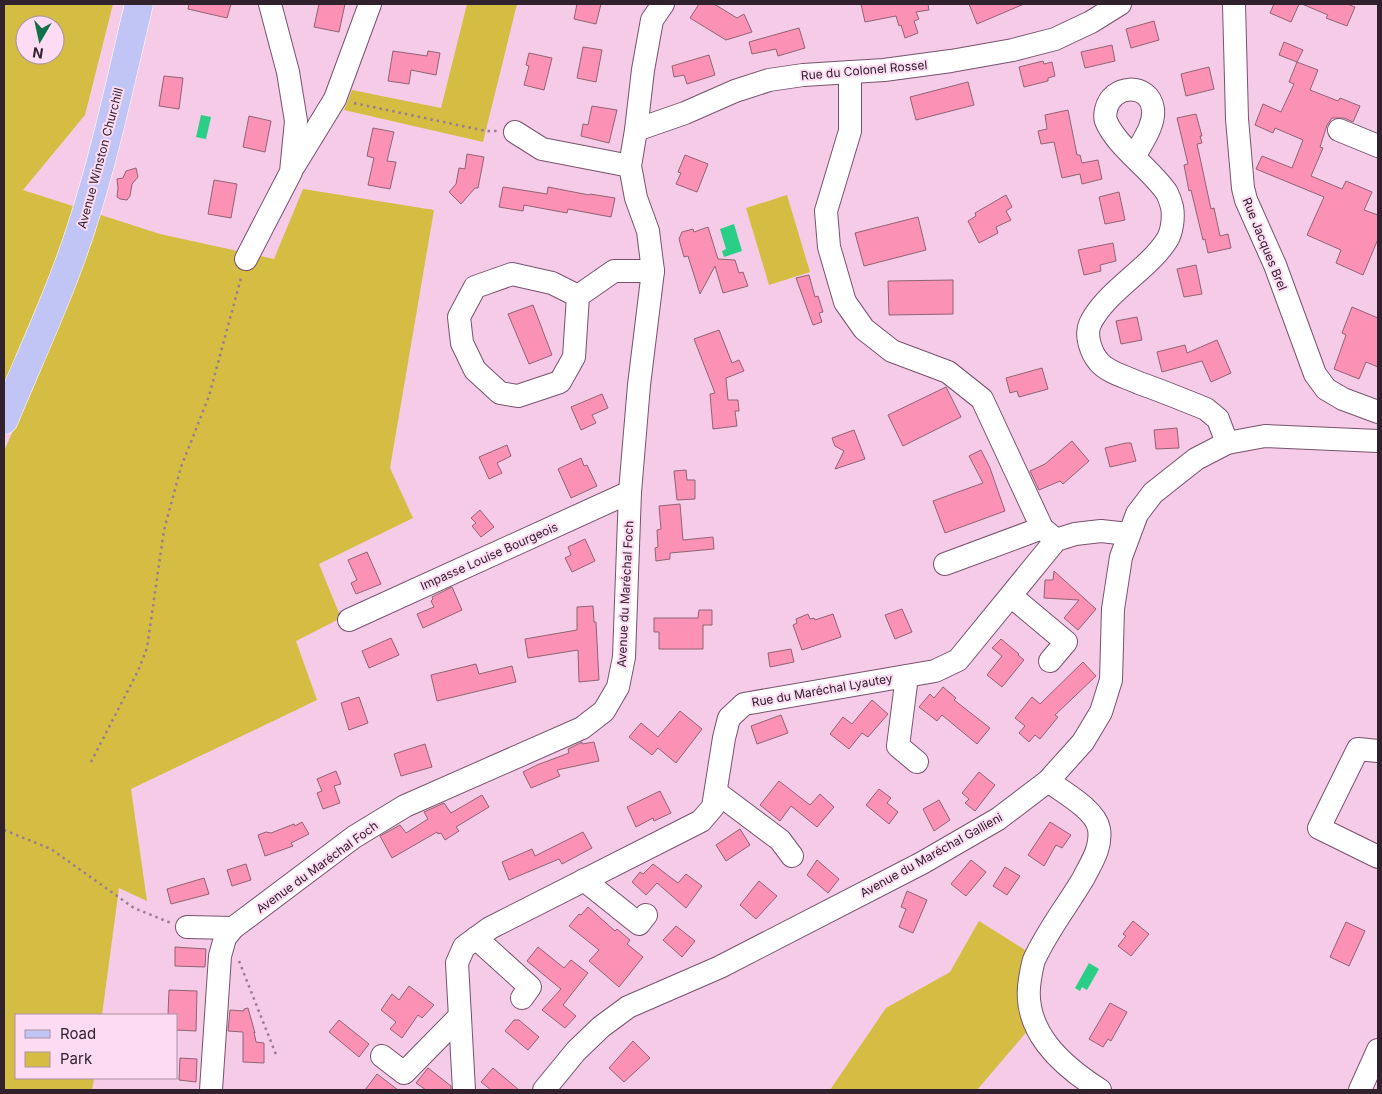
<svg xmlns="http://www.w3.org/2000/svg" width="1382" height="1094" viewBox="0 0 1382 1094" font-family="Inter,sans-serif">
<rect width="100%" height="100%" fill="#f5cbe7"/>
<g fill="#d5bd44" fill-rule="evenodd">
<path d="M4,4H113L85,115L23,190L160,234L274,259L303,189L434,210L390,468L413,518L319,564L341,618L296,641L317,700L131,789L147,901L119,888L102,1015H16V1078H94L92,1090H4V451L16,424L4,417ZM25,25H55V55H25Z"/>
<path d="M467,4H517L483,142L344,110L352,90L441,108Z"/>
<path d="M787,195L810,272L769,285L746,208Z"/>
<path d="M979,921L1030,953L1029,1029L977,1090H830L886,1008L950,972Z"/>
</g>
<g fill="#2ace87">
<path d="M201,115L211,117L206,139L196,137Z"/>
<path d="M734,224L742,251L724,257L722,251L726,249L720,229Z"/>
<path d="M1089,963L1099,969L1087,990L1082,987L1080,991L1075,988Z"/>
</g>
<g fill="#fb92b6" stroke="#906372">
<path d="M189,4H231L227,18L188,9Z"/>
<path d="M319,4H345L339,32L314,27Z"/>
<path d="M577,4H601L596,24L574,19Z"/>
<path d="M699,4H714L737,18L744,14L752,32L726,40L690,18Z"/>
<path d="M861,4H928L929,10L916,12L919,19L914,21L918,33L905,38L901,25L899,26L896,16L865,22Z"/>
<path d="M969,4H1024L977,24Z"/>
<path d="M1274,4H1299L1291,22L1270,13Z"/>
<path d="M1302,4H1347L1355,7L1347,26L1326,18L1328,15Z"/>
<path d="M1154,21L1159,40L1131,48L1126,29Z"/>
<path d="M799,28L805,48L778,56L776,49L752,54L749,42Z"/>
<path d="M1284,42L1303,50L1297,62L1279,55Z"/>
<path d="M1112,45L1115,61L1085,68L1081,52Z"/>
<path d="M583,47L602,50L596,82L577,78Z"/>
<path d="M393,51L427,56L428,51L440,53L436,75L411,70L409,84L388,81Z"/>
<path d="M529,53L552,58L544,90L524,85L529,66L526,65Z"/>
<path d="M709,55L715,75L687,84L684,75L674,77L672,66Z"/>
<path d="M1043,61L1044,64L1052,62L1055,76L1048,78V81L1024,87L1019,67Z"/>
<path d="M1297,62L1318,70L1310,90L1338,101L1340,98L1360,106L1353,122L1344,118H1332L1327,125L1320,147L1323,148L1311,176L1342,189L1346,181L1372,192L1364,210L1378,215V239L1363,275L1336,263L1341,250L1307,235L1324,197L1256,169L1262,156L1292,168L1303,140L1275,128L1273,133L1255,125L1263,104L1281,112L1294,84L1289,82Z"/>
<path d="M1209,67L1214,89L1186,96L1181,74Z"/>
<path d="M164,76L183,78L179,109L159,106Z"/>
<path d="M968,82L974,105L916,120L910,97Z"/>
<path d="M592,106L617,110L609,143L581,136L583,124L588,125Z"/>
<path d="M1068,110L1077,155H1080L1082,163L1098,160L1102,179L1082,184L1080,174L1062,178L1054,142L1041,144L1038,131L1047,129L1045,115Z"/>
<path d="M1196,114L1202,136H1200L1202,143L1197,144L1211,209L1214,208L1220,236L1228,234L1231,248L1208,253L1205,239L1203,240L1191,190L1189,191L1184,165L1188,164L1177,118Z"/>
<path d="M249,116L271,121L265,152L243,147Z"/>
<path d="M373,128L394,132L387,161L396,162L390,189L368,185L374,158L367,156Z"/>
<path d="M467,154L484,157L478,188H475L461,204L449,192L456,184L459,168L465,169Z"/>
<path d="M685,155L708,164L697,192L676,184L681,173L678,172Z"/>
<path d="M136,168L138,177L132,184L130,196L127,200L120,199L117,197L118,188L117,179L123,178L126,171Z"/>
<path d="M214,180L237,184L231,218L208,214Z"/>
<path d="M503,187L547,194L548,187L589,195L590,194L615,198L611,217L568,209L567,213L524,205L523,211L499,207Z"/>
<path d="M1119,192L1125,220L1105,224L1099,197Z"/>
<path d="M1006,195L1012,207L1006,211L1011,220L996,227L998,233L979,243L968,221L976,216L975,213Z"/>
<path d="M918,217L926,250L864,266L855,233Z"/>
<path d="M708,227L718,259L735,260L739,273L743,272L748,286L723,293L715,266L700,294L688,256L684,257L679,239L682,232L693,229L694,232Z"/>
<path d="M1113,243L1116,261L1100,265L1101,271L1084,275L1078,250Z"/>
<path d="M1196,265L1202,294L1184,297L1177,269Z"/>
<path d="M809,275L815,297L818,296L823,312L819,313L822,322L813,325L796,278Z"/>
<path d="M953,280V314L889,315L888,281Z"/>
<path d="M533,305L552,355L529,364L508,314Z"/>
<path d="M1352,307L1378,318V367L1366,362L1359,379L1334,369L1346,335L1342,333Z"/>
<path d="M1137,317L1142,340L1121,344L1116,321Z"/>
<path d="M719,330L732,363L739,360L744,371L726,378L728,400H738L739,411H735L737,426L713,429L710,394L715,393L694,339Z"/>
<path d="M1217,340L1231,373L1211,382L1202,361L1162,372L1157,352L1185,345L1187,353Z"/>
<path d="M1042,368L1048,389L1019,397L1017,391L1010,393L1006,378Z"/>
<path d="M946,387L961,417L903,446L888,415Z"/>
<path d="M602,394L608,408L592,415L596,423L581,430L571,407Z"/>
<path d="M1177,428L1179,448L1156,449L1154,430Z"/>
<path d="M854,430L865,459L835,469L844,451L835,446L832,438Z"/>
<path d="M1072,441L1089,461L1063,484L1060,481L1039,490L1030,471L1045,464Z"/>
<path d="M1126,443H1131L1136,461L1110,467L1105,448Z"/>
<path d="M507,445L511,456L497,463L502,473L489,479L479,457Z"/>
<path d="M981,450L990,468L1005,511L945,533L933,501L983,483L969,456Z"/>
<path d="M581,458L584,466L587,465L597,486L571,498L558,469Z"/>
<path d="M686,470L687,480H695V499L677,500L674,471Z"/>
<path d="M680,504L683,540L713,537L714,549L670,553V559L656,561L655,548L658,547L657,530L661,529L659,506Z"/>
<path d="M480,510L494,527L481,537L472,526L476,523L471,518Z"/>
<path d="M585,539L595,561L572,572L565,558L571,555L568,547Z"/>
<path d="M367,552L381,584L356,594L351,583L357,580L348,560Z"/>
<path d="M1054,571L1096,609L1078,630L1064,618L1079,600L1044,598L1045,580H1053Z"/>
<path d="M452,587L462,610L423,628L417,614L434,607L431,601L433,599L432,597Z"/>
<path d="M593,606L594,622H596L599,680L579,682L578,650L528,658L525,639L577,630V607Z"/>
<path d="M902,609L912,632L895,639L885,615Z"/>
<path d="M699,610H712V625H703V649H659V632H654V618H698Z"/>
<path d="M808,614L810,619L814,618L815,620L833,614L841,637L802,650L793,625L797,623L796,619Z"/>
<path d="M391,638L399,655L369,668L362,651Z"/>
<path d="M1001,639L1019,654L1018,655L1024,660L1002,687L987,675L1002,656L992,648Z"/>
<path d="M791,649L794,662L770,667L768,653Z"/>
<path d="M1083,662L1096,676L1055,715L1058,717L1040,739L1035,735L1029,742L1019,733L1025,726L1015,718L1032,697L1040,704Z"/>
<path d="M476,664L479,674L512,666L516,682L437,701L431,675Z"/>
<path d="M943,687L956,698L954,700L990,728L977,744L942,715L937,721L919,707L930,694L934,698Z"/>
<path d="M359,697L368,723L349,730L341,703Z"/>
<path d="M872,700L888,714L868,737L862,733L849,749L830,734L843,717L852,724Z"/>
<path d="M680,711L702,729L676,763L658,748L652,755L629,737L641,723L658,737Z"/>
<path d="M781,715L788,733L757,744L751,726Z"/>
<path d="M582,742V744L594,742L599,761L557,770L560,776L531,788L523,772L537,765L569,753L568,749Z"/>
<path d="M425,744L432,767L401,776L394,754Z"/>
<path d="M336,771L341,784L334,786L340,803L323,809L317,793L322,791L317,779Z"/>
<path d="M979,772L995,785L975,811L965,803L969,799L962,793Z"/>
<path d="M779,781L810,805L820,794L834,807L817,827L791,806L780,821L760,805Z"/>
<path d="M879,789L891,798L887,803L898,812L889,824L866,805Z"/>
<path d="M660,791L671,813L654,821L653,818L636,827L627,807Z"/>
<path d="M482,795L489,807L456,827L459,831L445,840L441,833L438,834L437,832L392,858L380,836L400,825L406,833L428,819L424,812L444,803L451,813Z"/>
<path d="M939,800L950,820L934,831L923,809Z"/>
<path d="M302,822L309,834L291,843L293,846L265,856L258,835L266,832L271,833L294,824L295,826Z"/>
<path d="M1050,822L1071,835L1062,848L1056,845L1044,866L1028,855Z"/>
<path d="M740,829L750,845L726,861L716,845Z"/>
<path d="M583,832L592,848L562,864L559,859L509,880L502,862L532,849L535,856Z"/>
<path d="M817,860L839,879L828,893L807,875Z"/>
<path d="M971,860L986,872L966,896L951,884Z"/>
<path d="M246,864L251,880L232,886L227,870Z"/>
<path d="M653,864L678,883L686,874L702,886L686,908L657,883L646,895L632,882L640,872L643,874Z"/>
<path d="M1005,867L1020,876L1007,895L993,886Z"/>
<path d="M204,878L209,894L171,904L167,889Z"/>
<path d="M759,881L777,896L756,919L740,905Z"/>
<path d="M907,891L927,900L913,933L899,927L906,909L901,907Z"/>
<path d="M588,907L615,931L617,929L630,940L627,944L643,957L619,987L589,961L599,950L569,926L579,914L581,915Z"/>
<path d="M1133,921L1149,934L1131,956L1118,946L1126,936L1123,934Z"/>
<path d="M1346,922L1365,931L1349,966L1330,957Z"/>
<path d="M676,926L695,941L682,957L663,940Z"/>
<path d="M175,947L206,949L205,967L175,966Z"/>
<path d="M538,947L564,968L571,960L588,973L563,1005L576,1016L565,1028L542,1010L561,989L527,961Z"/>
<path d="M409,986L434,1005L422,1018L418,1015L402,1038L390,1029L396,1022L381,1010L392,994L399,1000Z"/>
<path d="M169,990L197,991L196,1031L176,1030V1015H168Z"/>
<path d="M1110,1003L1127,1012L1111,1041L1108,1039L1103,1047L1089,1039Z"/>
<path d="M248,1008L255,1033L254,1032L256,1042L264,1043V1063L243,1062V1032L228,1031L230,1010L244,1011V1009Z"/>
<path d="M339,1020L369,1044L359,1057L329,1032Z"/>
<path d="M514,1020H519L539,1037L528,1050L505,1031Z"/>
<path d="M633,1041L650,1058L624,1082L609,1068Z"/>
<path d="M180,1058L197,1059L196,1082L179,1080Z"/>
<path d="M428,1068L451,1086V1090H426L416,1083Z"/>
<path d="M493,1068L519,1090H491L481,1082Z"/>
<path d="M377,1074L398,1090H365Z"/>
</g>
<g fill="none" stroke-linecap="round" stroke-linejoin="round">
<defs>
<g id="minor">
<path d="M1234,4L1237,119L1243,188L1246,200L1275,265L1315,374L1326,389L1343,399L1378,412"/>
<path d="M850,72V131L826,211L829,247L845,302L864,329L892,351L948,372L982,399L1042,528L1056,540"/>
<path d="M636,130L685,113L735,91L769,80L803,75L884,70L951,61L1013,50L1055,39L1091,22L1120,4"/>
<path d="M1339,130L1378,146"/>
<path d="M515,132L542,149L630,166"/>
<path d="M1134,157C1142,142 1155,125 1153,109C1149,82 1111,84 1106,110C1105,114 1105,118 1106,121C1116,146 1152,170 1167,193C1169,197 1171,203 1172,207C1174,217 1172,232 1167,240C1148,270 1105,292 1090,324C1085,335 1091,353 1099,362C1108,373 1127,377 1139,383C1162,391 1184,400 1206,409L1218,419L1227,443"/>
<path d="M294,166L335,99L370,4"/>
<path d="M246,259L291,172L296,121L288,72L270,4"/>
<path d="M578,296L552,283L512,274L475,287L459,317L462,343L475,370L500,393L518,396L560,382L574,357L578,296L614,271H653"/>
<path d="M945,564L1042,528"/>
<path d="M1011,596L1066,642L1050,661"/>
<path d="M349,620L630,492"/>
<path d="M907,676L898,746L917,762"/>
<path d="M1378,751L1358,749L1319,828L1378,857"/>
<path d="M1048,781C1063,792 1096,810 1099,829C1102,848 1091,863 1083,879C1067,906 1047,931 1034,960C1032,966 1031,973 1030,979C1021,1030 1061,1065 1100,1090"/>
<path d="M716,792L780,840L792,856"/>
<path d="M584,880L639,924L646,915"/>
<path d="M187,927L233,928"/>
<path d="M476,938L530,987L522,998"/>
<path d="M382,1056L404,1073L460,1016"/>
<path d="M211,1090L220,956L225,938L233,928L354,837L405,806L582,728L604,711L618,687L624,657L630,492L639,385L653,271L648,231L636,198L630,166L636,130L643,70L652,20L663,4"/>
<path d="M464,1090L457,963L464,947L490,928L701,821L713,807L724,738L729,718L744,704L935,671L958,660L1056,540L1075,534L1101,531L1128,534"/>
<path d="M544,1090L576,1051L601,1027L628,1007L720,967L922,863L998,819L1048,781L1083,742L1101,712L1111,680L1113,609L1121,557L1137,514L1153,493L1196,459L1227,443L1265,436L1378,441"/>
<path d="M1360,1090L1378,1050"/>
</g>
<path id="major" d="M4,420C30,357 60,294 81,229C105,155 121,79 139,4"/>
</defs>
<use href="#minor" stroke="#78536d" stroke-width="24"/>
<use href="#major" stroke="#fff" stroke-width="29"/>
<g stroke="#9b7d91" stroke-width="2.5" stroke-dasharray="2.5 4" stroke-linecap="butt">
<path d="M354,103L486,131H498"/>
<path d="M91,762L138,671L147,648L164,530L181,467L209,396L241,278"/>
<path d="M4,830L51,849L134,908L171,923"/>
<path d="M239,961L277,1057"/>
</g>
<use href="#minor" stroke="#fff" stroke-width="22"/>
<use href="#major" stroke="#c0c5f6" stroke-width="28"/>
</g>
<g text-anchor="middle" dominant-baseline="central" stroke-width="4" stroke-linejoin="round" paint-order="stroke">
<g font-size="12" fill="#31212c" stroke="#fddbf2">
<text transform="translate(864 70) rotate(-5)">Rue du Colonel Rossel</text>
<text transform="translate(100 158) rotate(-75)">Avenue Winston Churchill</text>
<text transform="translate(1265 244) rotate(68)">Rue Jacques Brel</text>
<text transform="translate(489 556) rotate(-24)">Impasse Louise Bourgeois</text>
<text transform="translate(625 594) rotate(-87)">Avenue du Maréchal Foch</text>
<text transform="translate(822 690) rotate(-10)">Rue du Maréchal Lyautey</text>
<text transform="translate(931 855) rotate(-29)">Avenue du Maréchal Gallieni</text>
<text transform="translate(317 867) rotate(-36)">Avenue du Maréchal Foch</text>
</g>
</g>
<rect width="1382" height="1094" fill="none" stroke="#31212c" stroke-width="10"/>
<rect x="15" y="1014" width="162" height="65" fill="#fddbf2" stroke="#ab91a3"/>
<rect x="25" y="1030" width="25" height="8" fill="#c0c5f6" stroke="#ab91a3"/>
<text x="60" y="1039" font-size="15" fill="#31212c">Road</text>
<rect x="25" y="1052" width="25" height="15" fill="#d5bd44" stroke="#ab91a3"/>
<text x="60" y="1064" font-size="15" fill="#31212c">Park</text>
<g transform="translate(40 40) rotate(189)"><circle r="24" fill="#fddbf2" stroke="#ab91a3"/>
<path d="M0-4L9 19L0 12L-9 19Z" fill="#0f7147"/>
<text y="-8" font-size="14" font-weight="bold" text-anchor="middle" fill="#31212c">N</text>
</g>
</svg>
